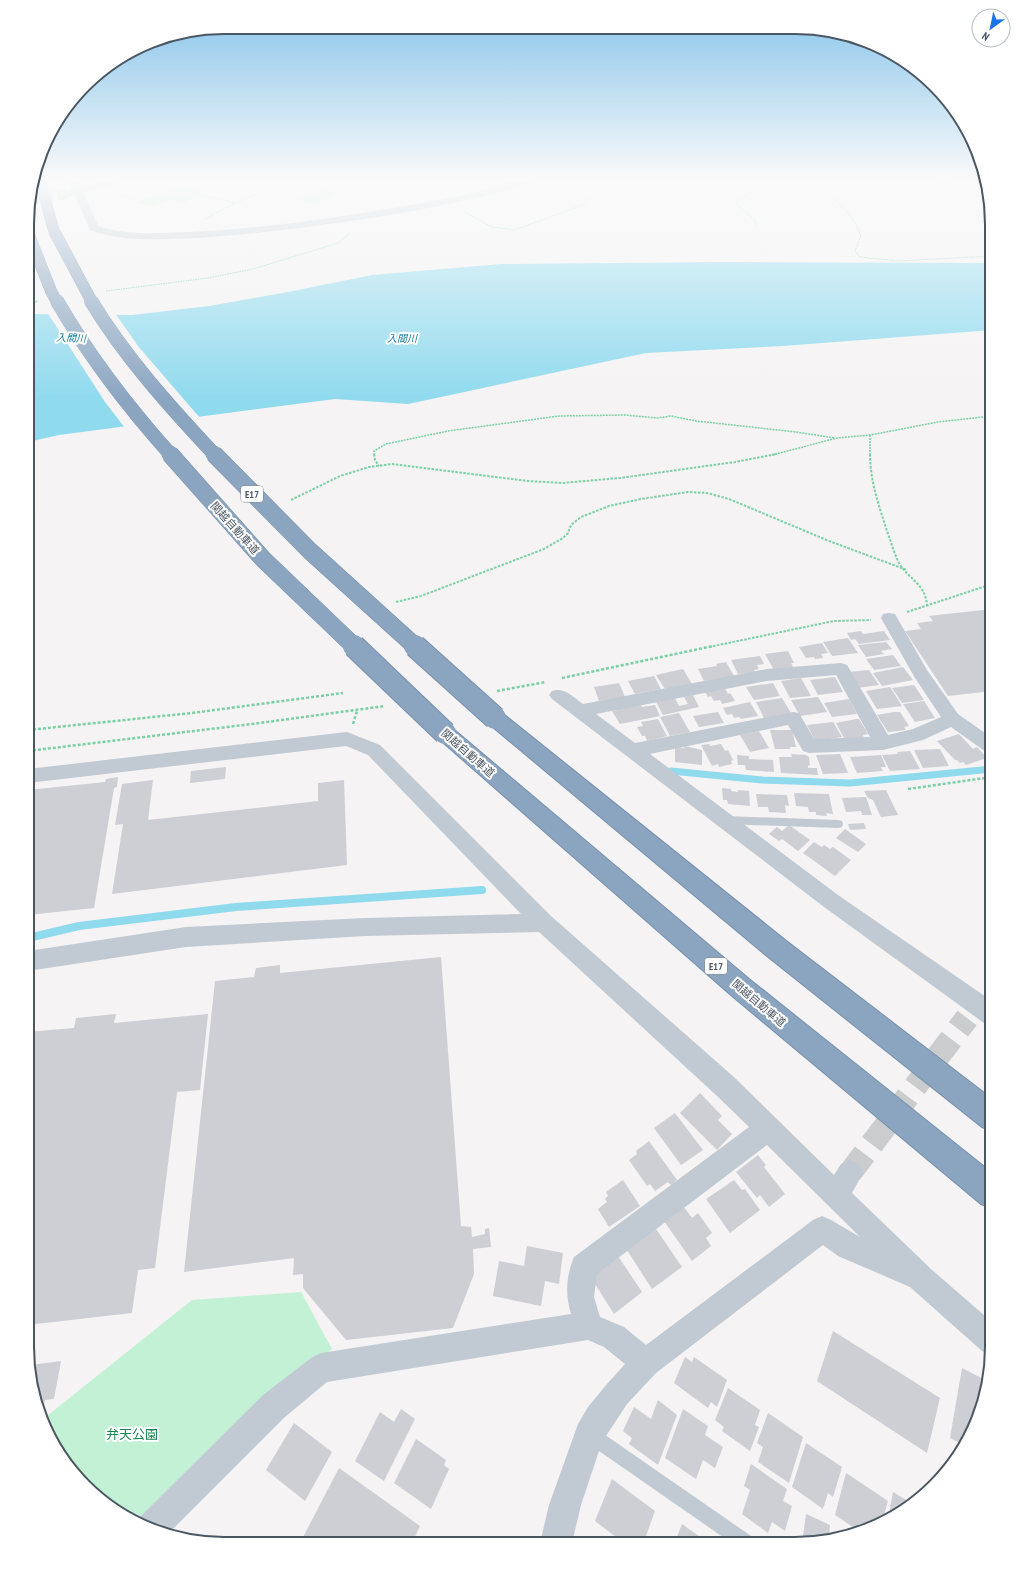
<svg xmlns="http://www.w3.org/2000/svg" width="1019" height="1571" viewBox="0 0 1019 1571" font-family="'PT Sans Narrow','Noto Sans JP',sans-serif">
<rect width="100%" height="100%" fill="#f5f3f3"/>
<g fill="#c3f1d5">
<path d="M181,186L205,194L183,203L171,200L153,207L136,202Z"/>
<path d="M321,190L338,194L315,204L298,200Z"/>
<path d="M301,1292L332,1349L244,1416L138,1523L104,1503L68,1467L42,1420L192,1300Z"/>
</g>
<path fill="#90daee" d="M724,262L992,263V330L783,346L646,353L408,404L335,399L59,435L28,442V314L132,315L209,306L283,293L372,275L501,264Z"/>
<path fill="#f5f3f3" d="M47,312L115,313L138,346L200,418L125,428L105,402Z"/>
<g fill="none" stroke-linecap="round" stroke-linejoin="round">
<path stroke="#90daee" stroke-width="7" d="M671,771L762,780L850,783L992,769"/>
<path stroke="#90daee" stroke-width="8" d="M28,938L79,926L236,907L482,890"/>
</g>
<g fill="#cdcfd5">
<path d="M992,609V691L948,696L905,631L921,629L917,623L933,621L929,616Z"/>
<path d="M861,631L863,634L884,631L890,640L859,644L855,639L851,640L847,633Z"/>
<path d="M848,638L858,653L832,656L823,642Z"/>
<path d="M886,642L892,649L881,651L884,654L866,657L858,645Z"/>
<path d="M822,643L828,653L821,654L823,658L815,659L814,657L806,658L799,647Z"/>
<path d="M788,651L794,663H791L793,667L774,670L765,654Z"/>
<path d="M893,655L901,666L874,670L866,659Z"/>
<path d="M760,656L764,664L757,665L759,669L754,670L755,672L738,674L731,660Z"/>
<path d="M726,662L734,676L704,681L698,669L717,666L716,664Z"/>
<path d="M903,667L913,680L882,686L873,673Z"/>
<path d="M683,669L692,684L665,689L656,675Z"/>
<path d="M869,670L879,685L857,688L849,672Z"/>
<path d="M654,676L661,689L635,694L628,681Z"/>
<path d="M835,677L843,692L818,695L810,680Z"/>
<path d="M801,678L811,696L790,698L781,681Z"/>
<path d="M619,683L625,697L599,701L594,687Z"/>
<path d="M773,683L780,696L754,700L746,687Z"/>
<path d="M914,685L924,700L902,703L892,688Z"/>
<path d="M890,687L902,706L877,709L866,691Z"/>
<path d="M725,688L728,694L730,693L735,701L722,704L720,700L714,701L711,696L708,697L705,692Z"/>
<path d="M693,695L699,707L663,715L656,702L675,698L679,706L688,704L684,697Z"/>
<path d="M818,697L827,712L800,716L791,700Z"/>
<path d="M782,698L791,713L764,718L756,702Z"/>
<path d="M849,699L857,714L832,717L824,703Z"/>
<path d="M924,701L935,718L915,722L903,704Z"/>
<path d="M750,702L758,716L741,719L739,717L734,718L732,714L727,715L723,708Z"/>
<path d="M641,704L642,707L655,705L660,716L620,724L612,711L618,710L617,708Z"/>
<path d="M718,712L724,723L699,727L693,716Z"/>
<path d="M894,712H900L909,726L904,727L906,730L888,732L877,715Z"/>
<path d="M679,713L690,732L670,736L660,717Z"/>
<path d="M658,719L667,736L647,741L645,736H642L637,727L643,726L641,722Z"/>
<path d="M856,719H859L868,734L863,735L864,738L845,740L836,723Z"/>
<path d="M833,722L842,737L815,741L807,725Z"/>
<path d="M770,730H792L796,747H790V749H775Z"/>
<path d="M759,731L769,748L750,752L740,735Z"/>
<path d="M959,734L973,749L977,747L987,758L966,765L963,762L960,763L957,760H955L937,741Z"/>
<path d="M709,744L710,746L721,744L725,751L728,750L733,760L731,761L732,764L719,767L718,764L712,766L701,745Z"/>
<path d="M685,746L702,750V765L675,762V747L684,748Z"/>
<path d="M940,749L949,766L923,768L914,750Z"/>
<path d="M910,751L920,769L890,771L882,755L898,754L897,752Z"/>
<path d="M791,754L806,755L809,757L810,766L808,765V768H817L818,775L781,773L779,757H792Z"/>
<path d="M840,754L848,773L823,774L816,755Z"/>
<path d="M737,755L749,756V759L773,760L774,772L746,770L745,765H738Z"/>
<path d="M881,755L886,767H881L883,771L857,773L850,757Z"/>
<path d="M226,767L225,779L190,783L191,771Z"/>
<path d="M118,777L117,787L114,788L94,908L28,915V790L105,782L106,779Z"/>
<path d="M153,780L148,820L318,801V783L344,780L347,865L112,894L123,824L115,825L122,784Z"/>
<path d="M722,788L731,789V791L738,792V790L749,791L750,806L728,804L727,800H723Z"/>
<path d="M886,790L898,815L881,817L873,800L868,798L864,791Z"/>
<path d="M794,793L829,794L833,814L826,813L827,816L816,815V812H809L808,807L796,806Z"/>
<path d="M756,794L787,795L789,806L785,805L786,813L769,812L768,807H758Z"/>
<path d="M866,797L872,815H862L861,811L846,812L842,798Z"/>
<path d="M864,823L866,829L850,830L848,824Z"/>
<path d="M789,825L810,840L798,851L782,839L779,841L769,834L777,827L782,831Z"/>
<path d="M845,829L866,844L858,852L836,838Z"/>
<path d="M814,842L822,847L824,845L830,849L833,847L851,860L835,876L803,853Z"/>
<path d="M441,957L461,1226L471,1227L472,1237L485,1234V1229L489,1228L491,1247L473,1249L474,1274L453,1328L346,1340L303,1288V1274L293,1275L294,1258L184,1272L215,981L254,977L256,968L280,965V973Z"/>
<path d="M116,1014L114,1023L208,1014L200,1090L177,1092L155,1268L138,1270L132,1313L27,1325V1032L74,1028L76,1018Z"/>
<path d="M700,1093L722,1116L718,1120L732,1134L717,1150L680,1113Z"/>
<path d="M675,1113L703,1150L681,1165L654,1128Z"/>
<path d="M649,1141L677,1180L671,1185L668,1182L655,1191L650,1184L647,1186L629,1160L637,1154L636,1151Z"/>
<path d="M758,1155L766,1165L764,1167L785,1194L769,1207L760,1195L757,1198L736,1172Z"/>
<path d="M623,1180L640,1206L609,1227L598,1209L607,1202L605,1199L608,1196L606,1192Z"/>
<path d="M734,1180L742,1190L745,1189L760,1210L730,1233L706,1199Z"/>
<path d="M684,1207L692,1218L698,1213L712,1233L706,1238L711,1246L692,1261L664,1221Z"/>
<path d="M654,1226L682,1267L652,1289L625,1247Z"/>
<path d="M527,1246L563,1253L559,1284L545,1281L541,1306L493,1296L499,1261L524,1266Z"/>
<path d="M618,1256L642,1292L614,1314L590,1276Z"/>
<path d="M833,1331L940,1398L927,1453L817,1381Z"/>
<path d="M685,1357L692,1362L694,1357L727,1380L717,1407L711,1402L708,1408L674,1383Z"/>
<path d="M61,1361L54,1399L45,1400L44,1404L39,1405L31,1365Z"/>
<path d="M962,1368L987,1381L981,1410L964,1445L950,1438Z"/>
<path d="M728,1388L760,1410L755,1425L759,1427L750,1451L722,1431L724,1427L715,1420Z"/>
<path d="M658,1400L677,1415L658,1465L629,1444L632,1438L623,1431L634,1407L651,1419Z"/>
<path d="M401,1409L415,1419L384,1481L355,1461L380,1412L394,1422Z"/>
<path d="M683,1409L708,1426L705,1435L723,1447L715,1468L703,1460L696,1479L665,1458Z"/>
<path d="M768,1413L803,1437L789,1483L758,1462L763,1447L757,1443Z"/>
<path d="M294,1423L332,1452L305,1501L266,1470Z"/>
<path d="M416,1439L446,1460L444,1465L449,1469L431,1509L394,1483Z"/>
<path d="M806,1443L842,1467L833,1497L828,1493L823,1509L792,1487Z"/>
<path d="M751,1464L787,1489L783,1501L792,1506L785,1531L772,1522L768,1533L742,1514L750,1490L744,1486Z"/>
<path d="M339,1468L420,1526L412,1543H300Z"/>
<path d="M846,1473L888,1501L882,1522L878,1525L871,1520L869,1529L859,1531L835,1515Z"/>
<path d="M612,1479L655,1511L643,1544H625L595,1521Z"/>
<path d="M893,1492L913,1504L888,1519Z"/>
<path d="M806,1514L830,1525L829,1537L802,1543Z"/>
<path d="M682,1524L710,1544H663L666,1536L675,1542Z"/>
</g>
<g fill="none" stroke-linecap="round" stroke-linejoin="round">
<path stroke="#caccce" stroke-width="10" stroke-dasharray="10 4.5" stroke-linecap="butt" d="M29,200L67,194"/>
<path stroke="#caccce" stroke-width="24" stroke-dasharray="24 12" stroke-linecap="butt" d="M850,1173L967,1018"/>
<defs>
<g id="motorway">
<path d="M35,179H44L59,231L58,233L54,234L49,231Z"/>
<path d="M495,710L502,713L785,940L992,1099V1131L982,1127L767,956L488,723L485,718L488,713Z"/>
<path d="M445,725L452,728L749,979L992,1173V1208L981,1204L731,995L438,738L435,733L438,728Z"/>
</g>
</defs>
<use href="#motorway" stroke="#7690ad" stroke-width="2"/>
<g stroke="#7ad0a6" stroke-width="1" stroke-dasharray="1.5 1" stroke-linecap="butt">
<path d="M814,179C832,197 852,211 861,236L855,251L860,257L898,261L992,256"/>
<path d="M929,179L986,193"/>
<path d="M120,195L136,201"/>
<path d="M203,195L234,203"/>
<path d="M465,212L492,227L514,230L583,205L593,193L611,179"/>
<path d="M205,219L235,203L292,179"/>
<path d="M757,226L754,219L736,204V202L770,179"/>
<path d="M106,291L208,278L253,269L338,243L350,233"/>
<path d="M35,302L38,301"/>
</g>
<g stroke="#7ad0a6" stroke-width="1.5" stroke-dasharray="2 1" stroke-linecap="butt">
<path d="M29,303L38,301"/>
<path d="M870,435V455"/>
<path d="M374,455V451L386,444L448,431L559,416L625,415L657,418L671,416L696,421L796,432L835,438"/>
<path d="M772,455L837,438L870,435L938,422L992,416"/>
</g>
<g stroke="#7ad0a6" stroke-width="2" stroke-dasharray="2.5 1.5" stroke-linecap="butt">
<path d="M374,454L375,460L379,466"/>
<path d="M870,454C870,481 879,506 887,531C891,542 894,553 899,563C909,580 925,583 927,605"/>
<path d="M291,500L340,476L369,467L392,464L528,481L562,483L620,478L735,462L777,454"/>
<path d="M396,602L421,596L544,549L563,538L568,533L571,525L581,517L609,506L641,499L688,492L707,493L729,499L829,541L907,570"/>
<path d="M907,612L992,584"/>
<path d="M709,647L834,621L871,620"/>
</g>
<g stroke="#7ad0a6" stroke-width="2.5" stroke-dasharray="3 2" stroke-linecap="butt">
<path d="M562,678L713,646"/>
<path d="M497,691L546,682"/>
<path d="M353,724L357,711"/>
<path d="M28,730L192,713L343,693"/>
<path d="M28,751L252,724L385,706"/>
<path d="M908,789L992,777"/>
</g>
<g fill="#c1cad2" fill-rule="evenodd">
<path d="M725,816L838,820L842,821L843,824L842,827L838,828L725,824L721,823L720,820L721,817Z"/>
<path d="M592,1428L598,1430L754,1538L756,1544H733L586,1442L584,1436L586,1430Z"/>
</g>
<g fill="#c1cad2" fill-rule="evenodd">
<path d="M114,179H127L126,181L67,197L63,194L64,192Z"/>
<path d="M889,613L895,614L927,670L958,714L992,738V754L986,752L951,727L923,740L883,750L809,753L803,751L788,725L650,754L838,895L992,1001V1026L984,1023L824,907L552,699L549,695L552,691C564,687 573,697 583,704L767,669L841,663L847,665L888,735L913,729L941,717L915,678L881,618L883,614ZM836,675L870,737L814,739L799,713L793,712L635,743L596,714L767,681Z"/>
<path d="M347,732L380,745L551,916L735,1078L834,1175L841,1164L850,1160L859,1164L863,1173L852,1193L931,1269L992,1322V1355L982,1351L910,1287L838,1256L823,1245L656,1373L627,1404L602,1442L581,1505L572,1543H540L549,1505L578,1424L588,1407L607,1384L625,1364L604,1347L588,1340L327,1382L285,1417L168,1534L149,1529L137,1522L139,1518L263,1395L311,1358L321,1353L571,1314C565,1294 566,1277 574,1257L749,1127L717,1096L539,932L365,936L186,947L28,971V951L186,927L365,918L521,914L368,755L346,746L28,783V769ZM767,1145L860,1237L831,1220L822,1216L813,1220L646,1345L624,1327L600,1317L594,1297L597,1274Z"/>
</g>
<path fill="#c1cad2" fill-rule="evenodd" d="M68,179H78L98,226C128,236 158,233 189,232C278,228 368,213 456,197C484,191 513,179 542,179L540,181C479,200 415,211 351,221C300,228 249,235 198,238C161,239 125,243 90,230Z"/>
<use href="#motorway" fill="#8ba5c1" fill-rule="evenodd"/>
<defs>
<g id="motorway-bridge-far3">
<path d="M54,231L92,302"/>
<path d="M29,235L51,291L57,302"/>
</g>
<g id="motorway-bridge-far2">
<path d="M57,301C89,356 128,407 171,455"/>
<path d="M91,301C125,357 170,407 215,455"/>
</g>
<g id="motorway-bridge-far1">
<path d="M170,454L263,559L355,647"/>
<path d="M214,454L310,551L416,647"/>
</g>
<g id="motorway-bridge">
<path d="M354,646L445,733"/>
<path d="M415,646L495,718"/>
</g>
</defs>
<use href="#motorway-bridge-far3" stroke="#7690ad" stroke-width="12" stroke-linecap="butt"/>
<use href="#motorway-bridge-far2" stroke="#7690ad" stroke-width="14" stroke-linecap="butt"/>
<use href="#motorway-bridge-far1" stroke="#7690ad" stroke-width="18" stroke-linecap="butt"/>
<use href="#motorway-bridge" stroke="#7690ad" stroke-width="24" stroke-linecap="butt"/>
<use href="#motorway-bridge-far3" stroke="#8ba5c1" stroke-width="11"/>
<use href="#motorway-bridge-far2" stroke="#8ba5c1" stroke-width="14"/>
<use href="#motorway-bridge-far1" stroke="#8ba5c1" stroke-width="17"/>
<use href="#motorway-bridge" stroke="#8ba5c1" stroke-width="22"/>
</g>
<linearGradient id="sky" x2="0" y2="1"><stop stop-color="#85c3ea"/><stop offset="0.45" stop-color="#fafafa"/><stop offset="1" stop-color="#fafafa" stop-opacity="0"/></linearGradient>
<rect width="1019" height="399" fill="url(#sky)"/>
<g text-anchor="middle" dominant-baseline="central" stroke-width="4" stroke-linejoin="round" paint-order="stroke">
<g font-size="10" font-style="italic" fill="#0c7c9b" stroke="#fff">
<text transform="translate(71 338) rotate(2)">入間川</text>
<text x="402" y="338">入間川</text>
</g>
<g fill="#fff" stroke="#808990" stroke-width="1">
<rect x="241" y="486" width="22" height="16" rx="3"/>
<rect x="705" y="958" width="22" height="16" rx="3"/>
</g>
<g font-size="10" font-weight="bold" fill="#4a5661">
<text x="252" y="494">E17</text>
<text x="716" y="966">E17</text>
</g>
<g font-size="11" fill="#4a5661" stroke="#fff">
<text transform="translate(235 528) rotate(48)">関越自動車道</text>
<text transform="translate(468 753) rotate(41)">関越自動車道</text>
<text transform="translate(759 1003) rotate(40)">関越自動車道</text>
</g>
<g font-size="13" fill="#17864f" stroke="#fff">
<text x="132" y="1434">弁天公園</text>
</g>
</g>
<path d="M0 0H1019V1571H0ZM224 34H795A190 190 0 0 1 985 224V1347A190 190 0 0 1 795 1537H224A190 190 0 0 1 34 1347V224A190 190 0 0 1 224 34Z" fill="#fff" fill-rule="evenodd"/>
<path fill="none" stroke="#4a5661" stroke-width="2" d="M224 34H795A190 190 0 0 1 985 224V1347A190 190 0 0 1 795 1537H224A190 190 0 0 1 34 1347V224A190 190 0 0 1 224 34Z"/>
<g transform="translate(991 28) rotate(213)"><circle r="19" fill="#ffffff" stroke="#b7bbc0"/>
<path d="M0-3L7 15L0 10L-7 15Z" fill="#1a73e8"/>
<text y="-6" font-size="11" font-weight="bold" text-anchor="middle" fill="#4a5661">N</text>
</g>
</svg>
